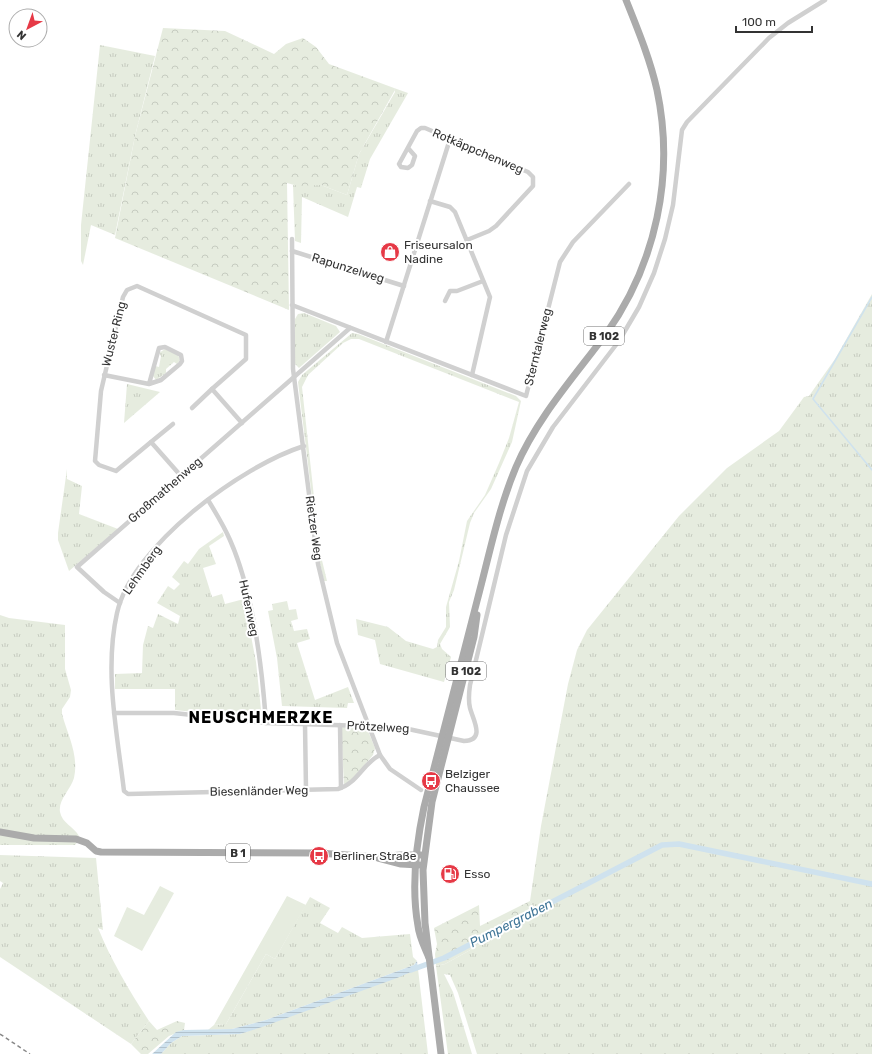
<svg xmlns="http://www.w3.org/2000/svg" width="872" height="1054" viewBox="0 0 872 1054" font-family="Rubik,sans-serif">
<defs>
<pattern id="grass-tufts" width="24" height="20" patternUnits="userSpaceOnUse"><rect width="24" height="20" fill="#e6ecdf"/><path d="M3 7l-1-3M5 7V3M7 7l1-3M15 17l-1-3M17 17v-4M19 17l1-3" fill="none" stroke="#c6cbc0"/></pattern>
<pattern id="forest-crowns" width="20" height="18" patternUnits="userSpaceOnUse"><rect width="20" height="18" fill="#e6ecdf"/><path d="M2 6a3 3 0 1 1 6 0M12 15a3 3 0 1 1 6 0" fill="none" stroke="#c6cbc0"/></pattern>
<pattern id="water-rules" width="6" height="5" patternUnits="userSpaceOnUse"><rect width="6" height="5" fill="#cfe2ee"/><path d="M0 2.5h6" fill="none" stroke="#b2c2cd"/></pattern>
</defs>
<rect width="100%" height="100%" fill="#fff"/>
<g fill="url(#grass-tufts)">
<path d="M100,45L155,56L135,136L115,235L91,225L83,265L81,261V225Z"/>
<path d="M394,88L408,93L370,159L361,188L357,187L348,217L302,197L301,243L295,241L293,185H321L347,195L359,154L395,92Z"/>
<path d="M872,294V1054H477L458,993L450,975L444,974L453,992L472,1054H448L436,966L445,964L537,913L530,901L541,826L568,684L577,650L587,630L679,516L727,468L779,431L804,397L809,396L835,359Z"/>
<path d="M304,313L336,326L340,332L299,368L295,364V319L298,314Z"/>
<path d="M352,333L358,334L516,396L521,401L512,442L491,489L474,513L470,523L454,590L449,602L450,627L440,644L442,649L451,657L444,682L380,664L375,640L358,635L356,619L388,627L406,641L433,649L437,647L438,640L446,627V607L459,561L467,521L485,495L499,463L509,438L519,402L359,339H351L343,343L308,375L302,387L320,552L327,581H324L320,563L298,382L302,375Z"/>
<path d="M165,349L178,355L180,360L177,364L174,362L166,369V373L156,380L153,376L155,366L159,367L161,356L159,353Z"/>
<path d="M127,384L160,392L124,423Z"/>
<path d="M67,469V479L82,486L79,514L118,529L69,571L58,540V533Z"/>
<path d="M223,532L224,536L209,546L216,564L203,568L212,597L222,594L225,604L244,599L256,662L262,719L175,710V689H115V674L142,673L143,645L148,626L153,628L158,614L178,624L180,616L157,603L168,586L174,590L180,584L172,577L184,561L188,564L199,549Z"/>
<path d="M287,601L289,610L296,609L298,619L291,621L294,631L307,629L310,639L297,643L315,700L348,687L354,703H348L347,708L282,706L277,658L268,611L273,610L272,604Z"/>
<path d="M0,615L9,618L65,625V669L71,690L70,697L62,709V714C68,736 79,755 74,778C71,789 58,800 60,812C62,823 74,827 79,836L80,839L75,845H0Z"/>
<path d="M0,855L96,858L103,930L98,928C111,960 130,992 149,1021L131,1044L0,957V889L3,883L0,881Z"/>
<path d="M310,897L330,908L320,923L338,933L342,927L362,938L410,934L413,957L417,961L414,965L266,1020L232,1029L208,1030L214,1025L226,1024L266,954L275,959Z"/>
<path d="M418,969L428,1054H161L171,1043L182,1036L240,1034Z"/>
</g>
<g fill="url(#forest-crowns)">
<path d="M163,28L225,31L274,54L286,44L303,38L316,47L329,64L394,88L395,90L359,154L347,195L321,185L298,186L287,183L289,310L115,238L135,136Z"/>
<path d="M341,727L363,728L368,731L375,748L373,755L351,781L344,785Z"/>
<path d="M530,901L537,913L445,964L436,966L435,954L437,944L434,928L479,905L480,926Z"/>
<path d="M149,1021L157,1030L177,1021L185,1023L184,1030L169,1036L148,1054H141L131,1044Z"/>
</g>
<g fill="#e6ecdf">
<path d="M160,886L174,893L142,951L114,936L127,907L144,915Z"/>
<path d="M287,896L306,905L275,959L266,954L226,1024L214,1025Z"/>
</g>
<path fill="url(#water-rules)" d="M417,961L418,969L397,978L262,1027L240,1034L182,1036L171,1043L161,1054H152L176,1032L184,1030L232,1029L266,1020L414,965Z"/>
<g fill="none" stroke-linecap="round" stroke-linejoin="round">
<path stroke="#cfe2ee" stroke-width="1.5" d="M872,297L813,399L872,470"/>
<path stroke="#cfe2ee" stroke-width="5.5" d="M411,970L444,958L662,845L679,844L872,884"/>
<g stroke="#d0d0d0" stroke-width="4.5">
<path d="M408,148L415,156L412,165L408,168L401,167L399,164L417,131L421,128H425L528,172L533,177V186L496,226L489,231L467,240"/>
<path d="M430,201L450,207L455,212L490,297L472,375"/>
<path d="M292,239L293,369L318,564L337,643L380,755L390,769L421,790"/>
<path d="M292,251L404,286"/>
<path d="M445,301L450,291H457L483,281"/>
<path d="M292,305L526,396L560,262L573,242L629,184"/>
<path d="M386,342L450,139"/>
<path d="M104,375L149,384L159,348L165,347L181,355L182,361L180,364L161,380L149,384"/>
<path d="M192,408L212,389L242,423"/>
<path d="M151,442L173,424"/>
<path d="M304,446C241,466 132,546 117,613C104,671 117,732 124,791L128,794L338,789C357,784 363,763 380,755"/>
<path d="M181,476L151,442L116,471L99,465L95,461L101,391L123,297L127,290L137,286L246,335V359L212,389"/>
<path d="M208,500C216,513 224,526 230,540C253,592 262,666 266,723"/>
<path d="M120,603L104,592L77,567L350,328"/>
<path d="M114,713H174L266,723L399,727L464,741C486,740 473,720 470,708C468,700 469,692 470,685L506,535L527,471L553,427L619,341L639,307L654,273L665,239L673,205L682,130L687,122L769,38L788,23L825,0"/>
<path d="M305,724L306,790"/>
<path d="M340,725L341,788"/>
</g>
<g stroke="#ababab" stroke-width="7">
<path d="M0,832L34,838L76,839L87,843L96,851L101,852L319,853L375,857L401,855H421"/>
<path d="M378,858L401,864L419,865"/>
<path d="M429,958C425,948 419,937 418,926C411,887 416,845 424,807C442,738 460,669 477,601C489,556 498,510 516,467C537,418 574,377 606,334C656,264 675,175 657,90C650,59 638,30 626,0"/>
<path d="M441,1054L425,923L423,870L432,802L474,637L477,615"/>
</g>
<path stroke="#888" stroke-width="1.5" stroke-dasharray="4 3" stroke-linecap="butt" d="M0,1034L30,1054"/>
</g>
<defs>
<symbol id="shop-disc" viewBox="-11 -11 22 22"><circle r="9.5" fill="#e63946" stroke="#fff"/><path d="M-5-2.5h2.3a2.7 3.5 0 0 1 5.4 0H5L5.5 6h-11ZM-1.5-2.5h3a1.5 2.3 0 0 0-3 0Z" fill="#fff"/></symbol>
<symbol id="bus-disc" viewBox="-11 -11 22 22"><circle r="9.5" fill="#e63946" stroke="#fff"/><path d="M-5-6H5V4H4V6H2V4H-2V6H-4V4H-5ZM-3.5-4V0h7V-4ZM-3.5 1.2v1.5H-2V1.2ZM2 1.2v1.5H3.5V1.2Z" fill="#fff"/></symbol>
<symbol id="fuel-disc" viewBox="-11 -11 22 22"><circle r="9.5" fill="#e63946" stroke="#fff"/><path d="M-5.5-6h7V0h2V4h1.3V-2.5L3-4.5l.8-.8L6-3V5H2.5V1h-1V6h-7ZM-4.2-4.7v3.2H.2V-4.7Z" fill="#fff"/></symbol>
</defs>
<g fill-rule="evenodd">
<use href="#shop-disc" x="379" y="241" width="22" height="22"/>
<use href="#bus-disc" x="420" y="770" width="22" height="22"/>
<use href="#bus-disc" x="308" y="845" width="22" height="22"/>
<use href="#fuel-disc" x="439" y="863" width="22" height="22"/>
</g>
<g text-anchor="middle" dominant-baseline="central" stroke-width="4" stroke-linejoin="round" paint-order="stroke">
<g fill="#fff" stroke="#707070" stroke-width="1">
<rect x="584" y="327" width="40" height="18" rx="3"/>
<rect x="446" y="662" width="40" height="18" rx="3"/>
<rect x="226" y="844" width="24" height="18" rx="3"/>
</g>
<g font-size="11" font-weight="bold" fill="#333">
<text x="604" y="336">B 102</text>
<text x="466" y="671">B 102</text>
<text x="238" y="853">B 1</text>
</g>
<g font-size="12" fill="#333" stroke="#fff">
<text transform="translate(478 151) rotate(23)">Rotkäppchenweg</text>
<text transform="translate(348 268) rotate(17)">Rapunzelweg</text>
<text transform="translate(114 334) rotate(-76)">Wuster Ring</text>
<text transform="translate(538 347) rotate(-76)">Sterntalerweg</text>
<text transform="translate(165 490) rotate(-41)">Großmathenweg</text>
<text transform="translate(314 528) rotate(82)">Rietzer Weg</text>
<text transform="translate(142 570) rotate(-55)">Lehmberg</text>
<text transform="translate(249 608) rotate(78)">Hufenweg</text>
<text transform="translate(378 727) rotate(3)">Prötzelweg</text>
<text transform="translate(259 791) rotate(-1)">Biesenländer Weg</text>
</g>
<g font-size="12" fill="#333" stroke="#fff" text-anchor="start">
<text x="404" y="245">Friseursalon<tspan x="404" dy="14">Nadine</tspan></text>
<text x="445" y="774">Belziger<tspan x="445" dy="14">Chaussee</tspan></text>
<text x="333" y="856">Berliner Straße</text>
<text x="464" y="874">Esso</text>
</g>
<g font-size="13" font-style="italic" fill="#3f7597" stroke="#fff">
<text transform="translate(511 923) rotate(-27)">Pumpergraben</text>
</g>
<g font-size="16" font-weight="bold" letter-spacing="1" fill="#000" stroke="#fff">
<text x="261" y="717">NEUSCHMERZKE</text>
</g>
</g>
<g transform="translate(28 28) rotate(221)"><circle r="19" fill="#ffffff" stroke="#adadad"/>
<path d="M0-3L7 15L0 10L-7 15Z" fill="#e63946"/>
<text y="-6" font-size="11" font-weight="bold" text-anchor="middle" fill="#333333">N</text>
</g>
<path d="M736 26v6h76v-6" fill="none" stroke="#333333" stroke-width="2"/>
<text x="742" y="26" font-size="12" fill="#333333" stroke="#ffffff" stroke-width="3" paint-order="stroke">100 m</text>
</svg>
